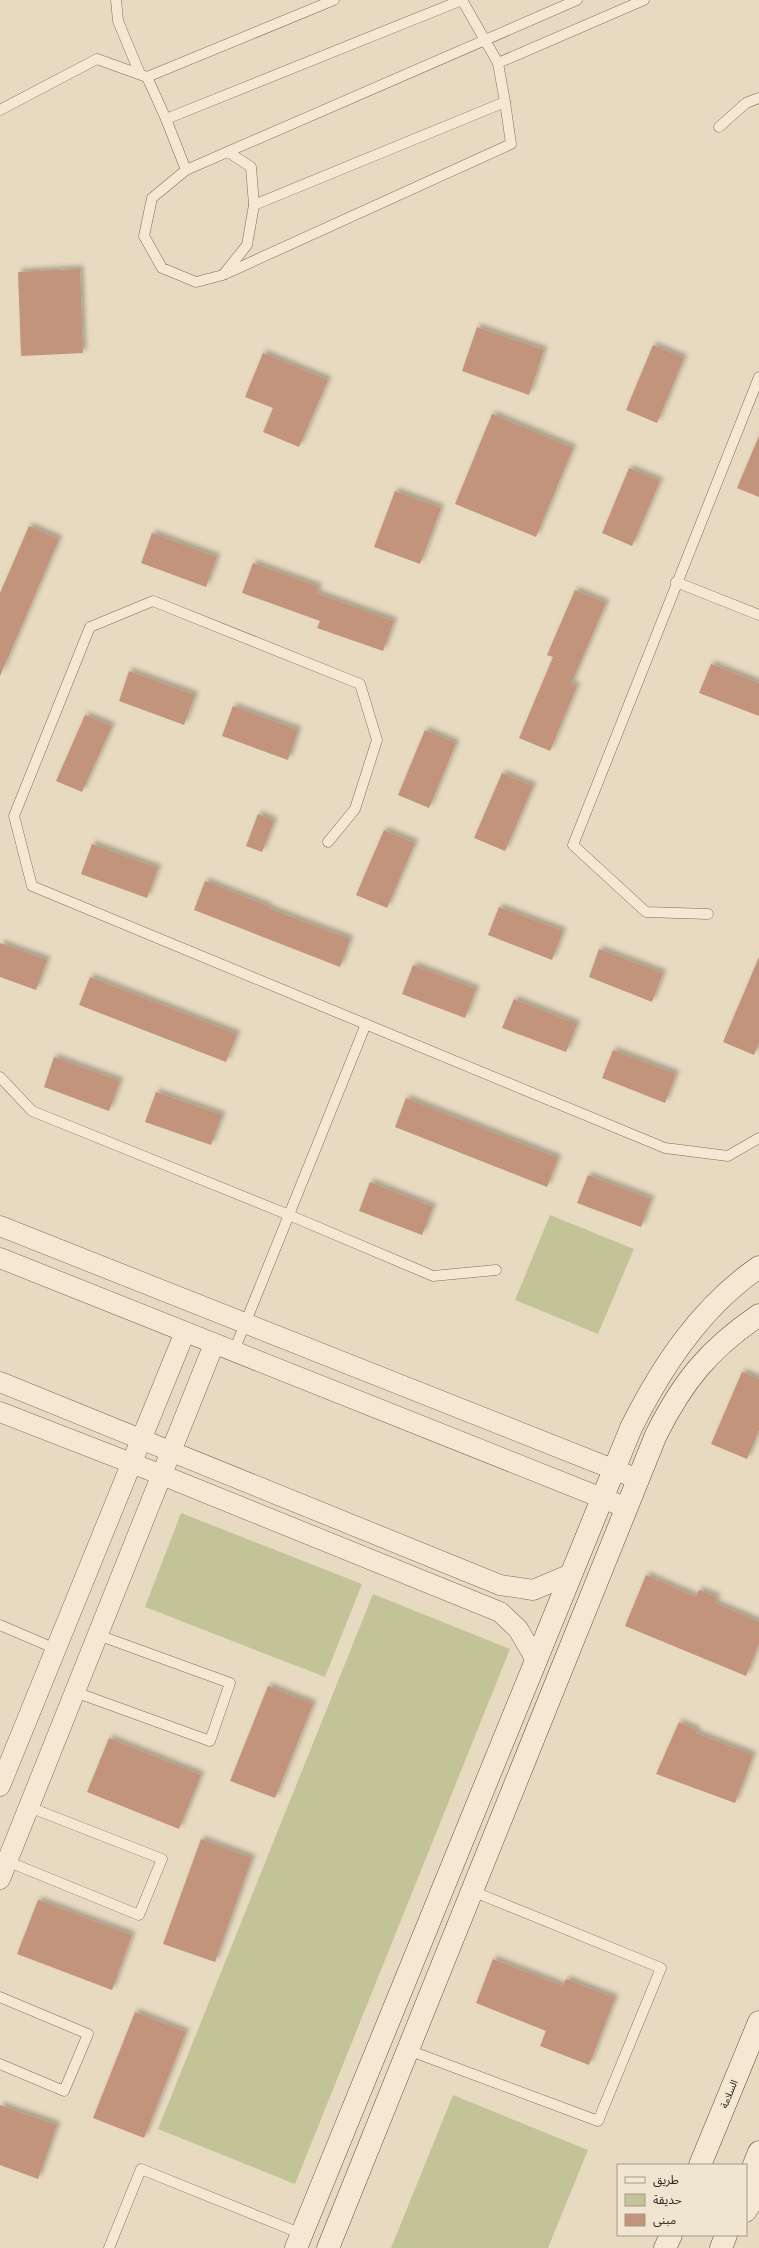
<svg xmlns="http://www.w3.org/2000/svg" width="759" height="2248" viewBox="0 0 759 2248" font-family="'PT Serif','Noto Sans Arabic',serif">
<defs>
<filter id="shadow"><feDropShadow dx="3.5" dy="-3.5" stdDeviation="2" flood-color="#0004"/></filter>
</defs>
<rect width="100%" height="100%" fill="#e8dac1"/>
<g fill="#c2c497">
<path d="M550,1215L634,1249L598,1334L515,1300Z"/>
<path d="M181,1513L362,1584L325,1677L145,1607Z"/>
<path d="M373,1594L510,1649L295,2184L158,2129Z"/>
<path d="M453,2095L588,2150L548,2248H391Z"/>
</g>
<g fill="#c2947b" filter="url(#shadow)">
<path d="M80,269L83,353L21,356L18,272Z"/>
<path d="M477,327L544,350L529,395L462,371Z"/>
<path d="M653,345L684,358L657,423L626,410Z"/>
<path d="M263,353L328,380L299,447L263,432L273,408L245,397Z"/>
<path d="M492,414L573,448L536,537L455,504Z"/>
<path d="M759,436V497L737,488Z"/>
<path d="M629,468L660,481L632,546L602,533Z"/>
<path d="M395,491L441,508L420,564L374,547Z"/>
<path d="M29,526L59,539L0,676V593Z"/>
<path d="M152,533L217,557L206,587L141,563Z"/>
<path d="M253,563L319,587L316,593L394,621L383,651L317,628L320,621L242,593Z"/>
<path d="M575,590L606,603L571,684L577,686L550,751L519,738L553,657L547,655Z"/>
<path d="M711,664L759,683V716L699,693Z"/>
<path d="M129,671L195,695L184,725L119,701Z"/>
<path d="M233,706L298,730L288,760L222,736Z"/>
<path d="M85,715L112,726L82,792L56,781Z"/>
<path d="M425,730L456,743L429,808L398,795Z"/>
<path d="M502,773L533,786L505,851L474,838Z"/>
<path d="M258,814L274,821L262,852L246,846Z"/>
<path d="M384,830L415,843L387,908L356,895Z"/>
<path d="M92,844L158,868L147,898L81,874Z"/>
<path d="M205,881L268,906V908L350,939L340,967L194,910Z"/>
<path d="M499,907L563,931L552,960L488,935Z"/>
<path d="M0,943L47,960L36,990L0,977Z"/>
<path d="M599,949L663,973L652,1002L589,977Z"/>
<path d="M759,957V1043L754,1055L723,1042Z"/>
<path d="M413,965L476,989L465,1018L402,994Z"/>
<path d="M90,977L237,1034L226,1062L79,1005Z"/>
<path d="M514,999L577,1024L566,1052L502,1028Z"/>
<path d="M613,1050L676,1074L665,1103L602,1078Z"/>
<path d="M54,1057L120,1081L109,1111L44,1087Z"/>
<path d="M156,1092L222,1115L211,1145L145,1122Z"/>
<path d="M406,1098L558,1158L547,1187L395,1127Z"/>
<path d="M588,1175L651,1199L641,1227L577,1203Z"/>
<path d="M370,1182L433,1207L422,1235L359,1211Z"/>
<path d="M742,1372L759,1379V1430L747,1459L711,1444Z"/>
<path d="M646,1575L696,1597L699,1590L717,1597L715,1603L759,1622V1644L746,1676L625,1626Z"/>
<path d="M268,1686L313,1704L275,1798L230,1781Z"/>
<path d="M679,1722L697,1730L696,1733L753,1755L735,1803L656,1774Z"/>
<path d="M109,1738L201,1775L179,1829L87,1792Z"/>
<path d="M201,1839L252,1858L215,1962L163,1944Z"/>
<path d="M38,1900L132,1935L112,1990L17,1954Z"/>
<path d="M493,1959L563,1986L566,1979L615,1998L589,2065L540,2046L546,2031L476,2003Z"/>
<path d="M135,2012L186,2032L144,2138L93,2118Z"/>
<path d="M0,2105L57,2125L38,2179L0,2165Z"/>
</g>
<g fill="none" stroke-linecap="round" stroke-linejoin="round">
<defs>
<g id="lane">
<path d="M116,0L118,21L140,74"/>
<path d="M577,0L186,170L152,198L144,236L162,268L196,282L223,275L247,245L254,205L505,102L498,63L644,0"/>
<path d="M0,110L97,59L147,77"/>
<path d="M166,119L147,77L334,0"/>
<path d="M719,127L746,103L759,98"/>
<path d="M228,152L251,167L254,205"/>
<path d="M186,170L166,119L462,0L498,63"/>
<path d="M225,274L511,144L505,102"/>
<path d="M676,582L759,615"/>
<path d="M328,842L355,809L377,740L360,684L153,601L90,627L14,816L32,886L665,1148L728,1156L759,1138"/>
<path d="M708,914L646,912L573,845L759,377"/>
<path d="M0,1077L32,1111L289,1215L433,1276L496,1270"/>
<path d="M234,1351L366,1024"/>
<path d="M0,1625L56,1649"/>
<path d="M75,1692L210,1741L230,1683L98,1635"/>
<path d="M4,1860L139,1915L162,1859L29,1807"/>
<path d="M0,1997L88,2034L64,2091L0,2064"/>
<path d="M408,2050L598,2121L661,1968L472,1891"/>
<path d="M109,2248L141,2169L302,2234"/>
</g>
<g id="street">
<path d="M0,1226L638,1479"/>
<path d="M0,1258L627,1508"/>
<path d="M0,1382L500,1585L533,1590L571,1574"/>
<path d="M0,1412L162,1475L500,1612L518,1629L536,1660"/>
<path d="M0,1786L185,1332"/>
<path d="M0,1879L214,1344"/>
<path d="M746,2212L759,2192"/>
</g>
<g id="secondary">
<path d="M700,2165L759,2022"/>
<path d="M746,2185L759,2152"/>
<path d="M296,2248L631,1428C662,1366 701,1307 759,1267"/>
<path d="M328,2248L656,1435C683,1381 709,1349 759,1315"/>
<path d="M665,2248L671,2235"/>
<path d="M721,2248L726,2235"/>
</g>
</defs>
<use href="#lane" stroke="#7f6c5b" stroke-width="11"/>
<use href="#street" stroke="#7f6c5b" stroke-width="21"/>
<use href="#secondary" stroke="#614d3e" stroke-width="23"/>
<use href="#lane" stroke="#f4e8d3" stroke-width="10"/>
<use href="#street" stroke="#f4e8d3" stroke-width="20"/>
<use href="#secondary" stroke="#f4e8d3" stroke-width="22"/>
</g>
<g text-anchor="middle" dominant-baseline="central" stroke-width="3" stroke-linejoin="round" paint-order="stroke">
<g font-size="10" fill="#31261d" stroke="#f0e5d0">
<text transform="translate(729 2094) rotate(-68)">السلامة</text>
</g>
</g>
<rect x="617" y="2164" width="130" height="72" fill="#f0e5d0" stroke="#a49988"/>
<rect x="625" y="2177" width="20" height="6" fill="#f4e8d3" stroke="#a49988"/>
<text x="653" y="2184" font-size="12" fill="#31261d">طريق</text>
<rect x="625" y="2194" width="20" height="12" fill="#c2c497" stroke="#a49988"/>
<text x="653" y="2204" font-size="12" fill="#31261d">حديقة</text>
<rect x="625" y="2214" width="20" height="12" fill="#c2947b" stroke="#a49988"/>
<text x="653" y="2224" font-size="12" fill="#31261d">مبنى</text>
</svg>
